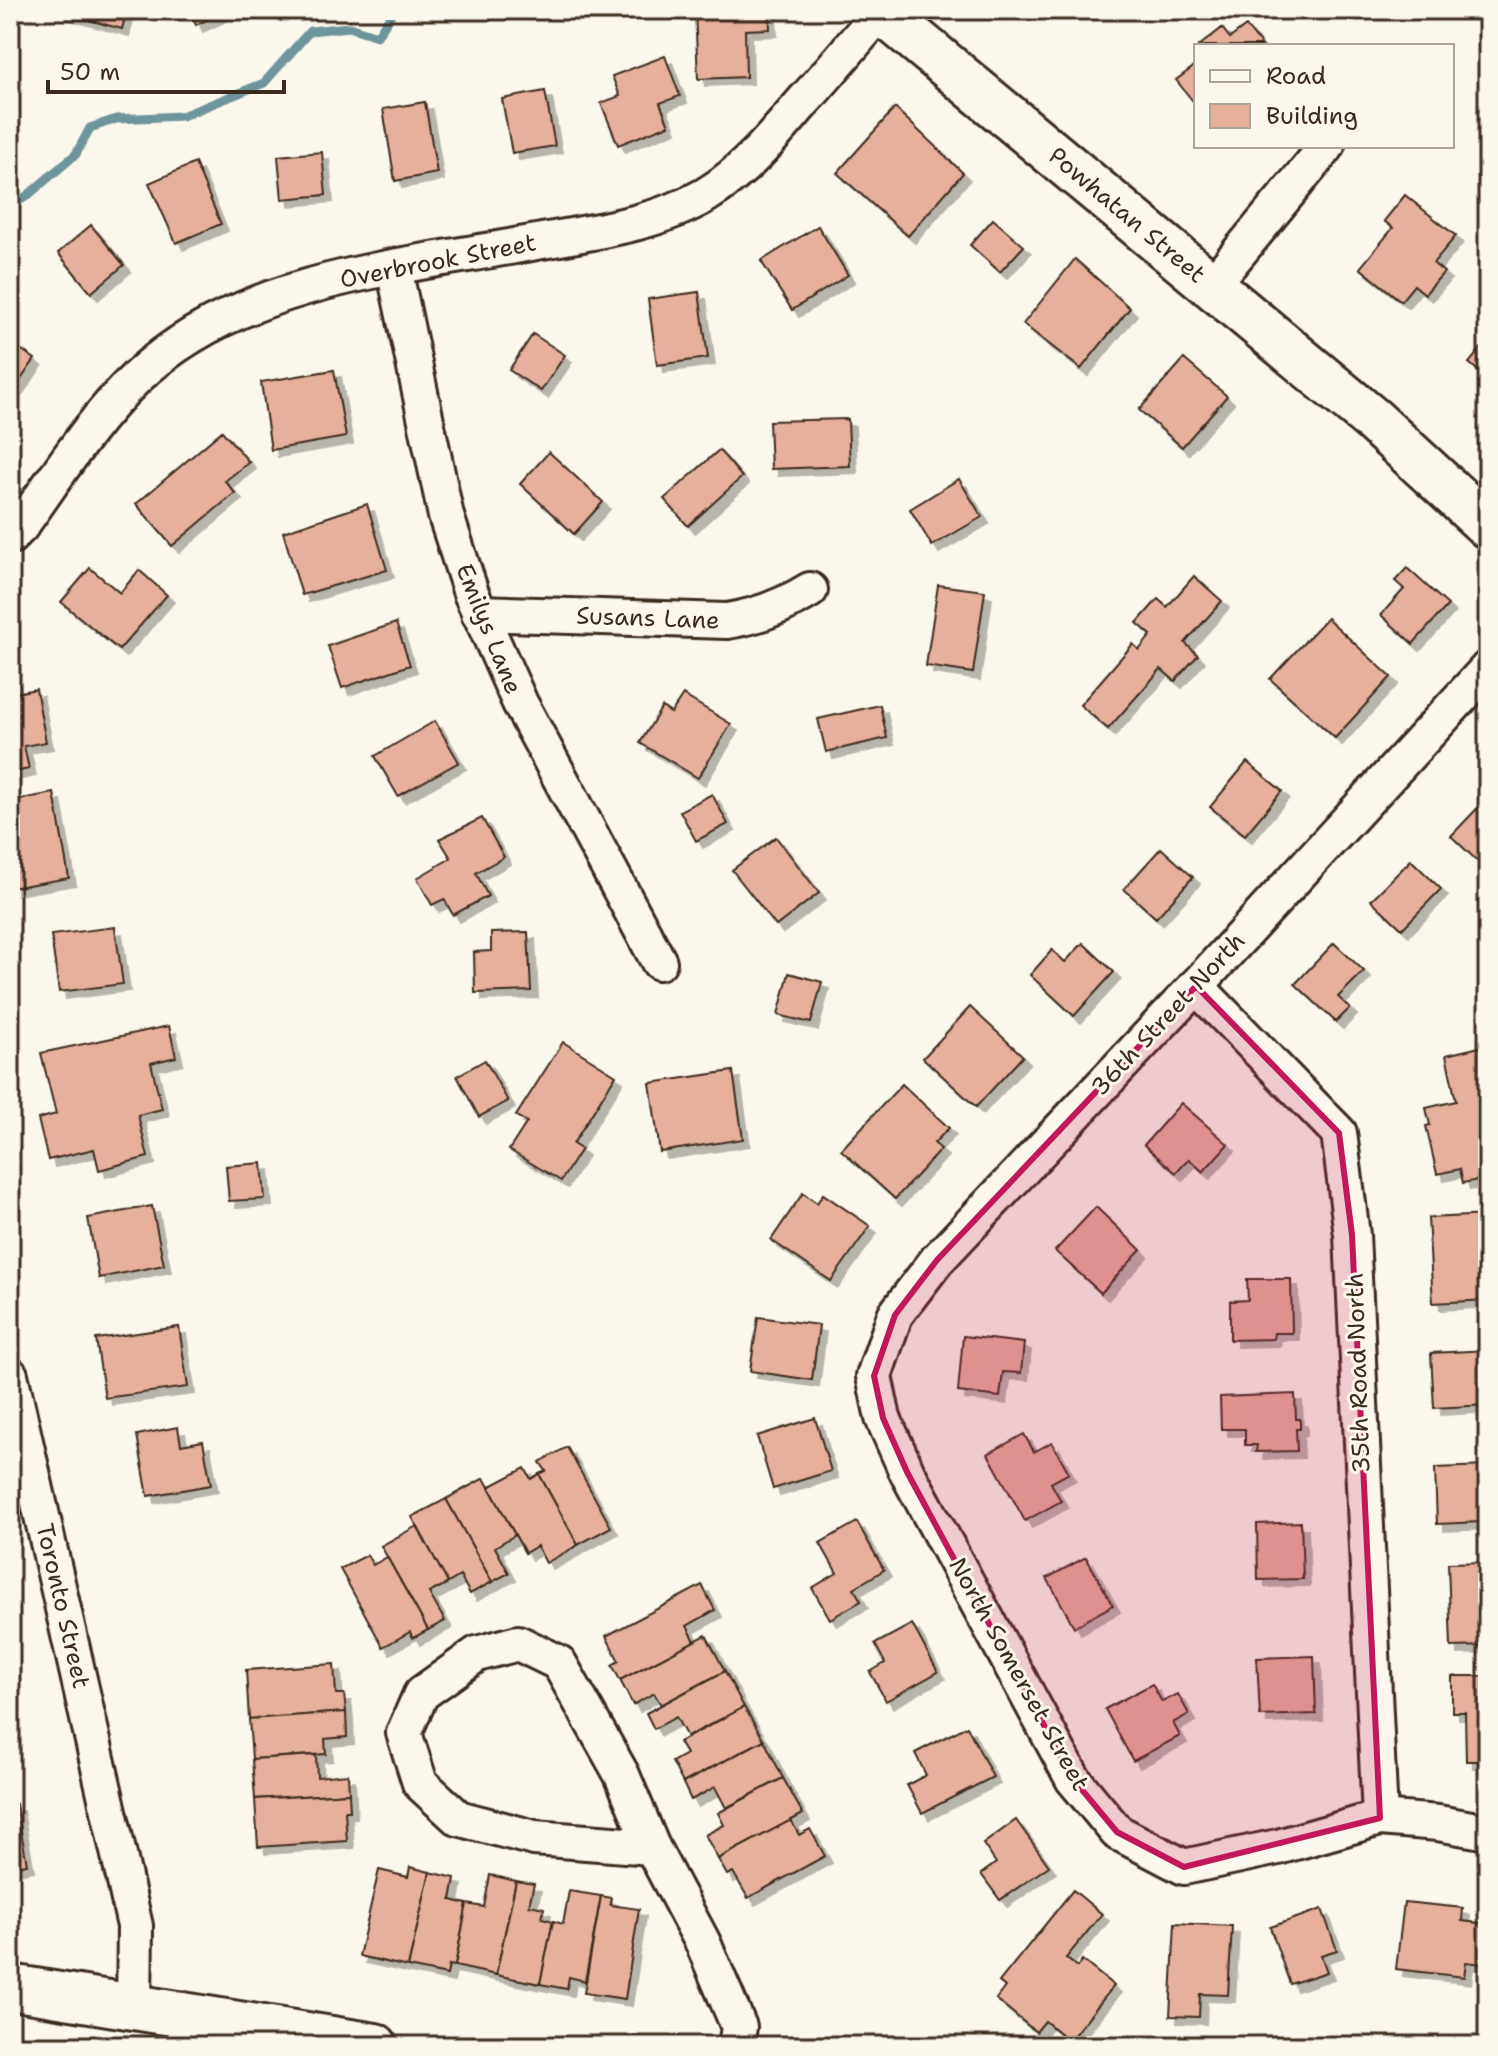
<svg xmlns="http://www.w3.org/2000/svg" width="1498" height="2056" viewBox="0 0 1498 2056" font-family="'Shantell Sans',sans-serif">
<defs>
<filter id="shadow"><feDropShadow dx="7" dy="7" stdDeviation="0" flood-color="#0004"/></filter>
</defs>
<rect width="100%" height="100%" fill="#fbf7ec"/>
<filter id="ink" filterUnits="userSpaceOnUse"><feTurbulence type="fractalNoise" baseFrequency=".0125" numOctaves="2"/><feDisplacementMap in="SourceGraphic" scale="16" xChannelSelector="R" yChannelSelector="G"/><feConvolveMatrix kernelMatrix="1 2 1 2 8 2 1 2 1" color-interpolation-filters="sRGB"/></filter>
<g filter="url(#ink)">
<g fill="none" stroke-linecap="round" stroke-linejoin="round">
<path stroke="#6e959c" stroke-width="9" d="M10,206L27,196L76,154L90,128L116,119L182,116L264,83L310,31L349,27L377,36L394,10"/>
</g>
<g fill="#e7b09d" stroke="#3b2a1e" stroke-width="2" filter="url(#shadow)">
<path d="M60,10H127L122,29L59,12Z"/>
<path d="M189,10H228L196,25Z"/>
<path d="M695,10H769L770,29L745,30L746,77L698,79Z"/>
<path d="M1246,26L1262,46H1199L1222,28L1230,38Z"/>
<path d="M665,56L680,96L660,103L669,125L618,145L601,103L620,96L612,76Z"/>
<path d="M1196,65V105L1176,80Z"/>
<path d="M545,91L555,146L512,153L502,99Z"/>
<path d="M425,102L437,173L395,181L383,109Z"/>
<path d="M895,108L963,173L908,236L837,173Z"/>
<path d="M322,152L326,195L282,199L278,156Z"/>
<path d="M195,163L221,224L176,243L149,183Z"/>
<path d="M1405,195L1456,236L1433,263L1444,272L1425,294L1414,285L1401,301L1360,268L1393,228L1384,221Z"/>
<path d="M993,219L1024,246L1000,272L970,245Z"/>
<path d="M91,225L124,265L91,293L58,253Z"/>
<path d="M818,226L848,275L792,310L761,261Z"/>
<path d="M1075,259L1130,308L1081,369L1023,324Z"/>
<path d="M699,292L708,358L657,365L648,299Z"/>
<path d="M533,334L565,355L541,391L509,370Z"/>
<path d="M1488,340V379L1469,363Z"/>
<path d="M10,342L35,359L10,395Z"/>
<path d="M1184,359L1227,396L1182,447L1139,410Z"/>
<path d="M334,370L346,437L271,450L261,382Z"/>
<path d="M848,419L850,466L771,469L769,421Z"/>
<path d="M222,431L249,462L225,481L235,493L172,546L136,504Z"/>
<path d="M719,450L742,477L688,526L664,499Z"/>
<path d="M549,452L603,502L574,534L520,484Z"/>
<path d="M959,479L982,517L932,546L910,509Z"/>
<path d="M367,504L387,570L302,595L283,532Z"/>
<path d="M90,568L120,593L139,570L167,595L119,650L61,602Z"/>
<path d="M1407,568L1448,605L1413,644L1381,615L1404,589L1395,581Z"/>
<path d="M1194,576L1222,601L1185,643L1198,655L1175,681L1161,669L1108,729L1080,705L1133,644L1139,650L1151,635L1137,623L1158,599L1167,607Z"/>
<path d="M938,585L985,591L973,673L926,666Z"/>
<path d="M1327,618L1391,677L1335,738L1270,679Z"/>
<path d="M396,623L410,665L342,688L328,646Z"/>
<path d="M10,663L16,693L36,689L46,742L24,746L29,769L10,773Z"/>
<path d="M683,695L731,724L698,778L640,743L662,707L671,713Z"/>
<path d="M880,705L887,738L826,752L818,719Z"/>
<path d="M435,721L459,762L398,796L375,756Z"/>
<path d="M1247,762L1282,791L1245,835L1210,807Z"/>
<path d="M54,793L69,878L10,888V801Z"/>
<path d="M712,794L728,824L696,841L680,811Z"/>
<path d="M1488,797V871L1451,836Z"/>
<path d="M482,818L504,857L476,873L488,896L453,915L444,899L432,905L417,878L451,858L439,839Z"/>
<path d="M776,837L819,893L776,926L732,870Z"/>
<path d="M1161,848L1193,877L1156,918L1124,889Z"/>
<path d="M1411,860L1441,889L1402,929L1371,900Z"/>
<path d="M115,927L123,984L59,992L51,935Z"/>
<path d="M528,932L531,991L475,993L474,952L491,951V933Z"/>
<path d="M1083,943L1114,972L1074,1016L1030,975L1052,950L1065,962Z"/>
<path d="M1334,943L1364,971L1338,997L1350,1008L1336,1022L1295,984Z"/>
<path d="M789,973L822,982L811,1023L778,1015Z"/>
<path d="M970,1007L1023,1056L976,1107L923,1058Z"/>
<path d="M169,1026L176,1057L151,1063L162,1109L138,1115L148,1157L99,1170L94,1149L48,1160L38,1119L56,1114L41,1053Z"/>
<path d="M563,1042L616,1075L573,1144L581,1149L561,1181L509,1150L527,1122L516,1116Z"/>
<path d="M1484,1046L1488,1062V1125L1479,1127L1488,1166V1178L1463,1183L1460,1169L1437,1174L1426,1126L1430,1125L1426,1108L1456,1101L1446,1055Z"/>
<path d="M485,1060L508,1101L479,1117L457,1076Z"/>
<path d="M733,1071L743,1139L660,1152L650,1083Z"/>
<path d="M902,1084L949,1128L934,1143L941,1149L895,1199L841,1150Z"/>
<path d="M1181,1103L1228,1144L1203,1172L1189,1159L1176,1173L1144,1145Z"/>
<path d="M262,1163L265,1199L229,1201L226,1166Z"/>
<path d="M803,1193L817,1203L823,1194L870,1226L831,1281L771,1240Z"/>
<path d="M152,1206L164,1265L99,1278L88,1218Z"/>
<path d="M1096,1207L1141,1250L1101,1293L1055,1251Z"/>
<path d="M1488,1215V1300L1433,1303L1428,1218Z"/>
<path d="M1247,1279H1291L1292,1333H1274L1273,1339L1230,1340V1301L1248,1300Z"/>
<path d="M758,1317L819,1325L812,1380L750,1371Z"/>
<path d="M179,1327L188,1387L105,1398L96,1339Z"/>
<path d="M963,1336L1024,1343L1021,1373L1003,1372L1000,1397L958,1392Z"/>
<path d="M1488,1350V1405L1434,1408L1431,1353Z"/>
<path d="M1295,1394L1296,1419H1300V1429H1296L1297,1451L1256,1452L1257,1445H1245V1429H1221L1220,1397Z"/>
<path d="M815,1418L831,1471L773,1489L757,1436Z"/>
<path d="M178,1427L181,1445L203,1441L211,1485L148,1496L137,1435Z"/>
<path d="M1024,1434L1034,1452L1052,1442L1069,1473L1051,1483L1061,1501L1025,1521L988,1454Z"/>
<path d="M567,1447L611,1527L578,1545L539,1474L546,1471L540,1462Z"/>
<path d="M1488,1466V1501H1480L1481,1522L1437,1524L1435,1468Z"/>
<path d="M525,1468L531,1479L539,1474L578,1545L546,1563L537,1546L525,1553L489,1487Z"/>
<path d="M484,1478L515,1535L495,1547L509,1573L492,1582L446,1499Z"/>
<path d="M446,1499L492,1582L470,1594L460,1576L448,1583L412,1517Z"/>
<path d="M857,1522L884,1570L854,1588L861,1601L830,1619L812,1588L837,1573L820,1543Z"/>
<path d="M1301,1522L1303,1579L1258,1580L1257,1524Z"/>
<path d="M417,1526L448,1583L429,1593L445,1621L428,1630L381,1546Z"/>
<path d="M367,1555L373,1565L387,1557L428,1630L413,1638L410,1632L383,1647L340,1569Z"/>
<path d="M1086,1557L1113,1605L1074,1627L1047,1578Z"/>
<path d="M1488,1562V1646L1451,1647L1448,1563Z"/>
<path d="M702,1585L715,1610L687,1626L695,1641L620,1680L612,1665L619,1661L606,1636Z"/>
<path d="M912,1624L938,1672L886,1701L870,1672L885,1663L875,1644Z"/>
<path d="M706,1635L725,1671L661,1705L654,1693L633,1705L620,1680Z"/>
<path d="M1314,1656L1316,1714L1260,1716L1257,1658Z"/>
<path d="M334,1664L336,1694H344L346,1712L249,1719L246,1670Z"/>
<path d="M725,1671L744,1707L687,1737L676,1717L654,1729L646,1713Z"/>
<path d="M1452,1676H1488V1761H1466L1465,1712H1452Z"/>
<path d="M1152,1684L1162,1702L1178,1694L1189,1714L1173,1723L1180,1736L1133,1761L1105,1709Z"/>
<path d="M744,1707L764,1740L683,1783L672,1762L686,1754L679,1742Z"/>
<path d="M346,1712L347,1737L325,1739L326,1754L252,1759L249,1719Z"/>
<path d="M967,1726L993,1777L922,1813L907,1785L926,1775L915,1753Z"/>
<path d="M764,1740L783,1778L726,1808L715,1787L691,1800L683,1783Z"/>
<path d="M316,1755L317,1777L348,1774L349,1793L255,1799L252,1759Z"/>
<path d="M783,1778L803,1814L718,1859L705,1835L724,1825L718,1813Z"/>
<path d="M349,1793L350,1811H345L347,1841L258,1847L255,1799Z"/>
<path d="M16,1804L27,1864L10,1867V1806Z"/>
<path d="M791,1820L799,1835L810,1829L825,1856L748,1898L733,1872L727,1875L718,1859Z"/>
<path d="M1016,1820L1049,1866L1000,1900L981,1874L996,1863L983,1844Z"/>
<path d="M410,1867L430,1872L408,1967L359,1956L379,1870L408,1877Z"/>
<path d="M430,1872L455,1878L451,1900L467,1904L455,1966L449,1965L447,1975L408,1967Z"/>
<path d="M490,1875L516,1881L496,1975L455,1966L467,1904L484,1907Z"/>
<path d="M516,1881L534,1884L529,1905L544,1908L542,1918L553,1921L540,1984L496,1975Z"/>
<path d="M1073,1890L1102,1914L1066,1958L1077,1967L1082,1960L1114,1986L1069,2041L1045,2021L1036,2032L996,1999L1005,1987L999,1982Z"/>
<path d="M569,1891L601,1896L585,1981L569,1977L567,1989L540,1984L553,1921L563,1924Z"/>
<path d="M601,1896L611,1898L610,1905L639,1909L625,1999L584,1993Z"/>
<path d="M1404,1902L1463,1908L1462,1921L1488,1924L1483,1964L1466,1962L1464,1977L1396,1969Z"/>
<path d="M1322,1909L1337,1950L1321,1955L1327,1972L1290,1984L1270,1927Z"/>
<path d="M1175,1923L1232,1926L1228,1995L1200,1994L1199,2017L1170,2016Z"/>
</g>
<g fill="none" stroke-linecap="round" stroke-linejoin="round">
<defs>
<g id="street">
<path d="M394,268L446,516L471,593L520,703L659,962"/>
<path d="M1212,285L1327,146"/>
<path d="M10,537L21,526C57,476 91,421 136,378C237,281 389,269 520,245C582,233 651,227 706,195C744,172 774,136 802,103C829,73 855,42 881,11"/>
<path d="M479,613L727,621C758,616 783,607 810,590"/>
<path d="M1488,668L1196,986L937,1260L895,1315L874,1376L883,1418L907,1472L1073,1779L1117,1832L1184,1867L1278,1847L1380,1818L1438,1823L1488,1832"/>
<path d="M1196,986L1339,1133L1352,1235L1380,1818"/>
<path d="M10,1375L135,1926L134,2007"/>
<path d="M518,1643L559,1663L622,1775L652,1847L534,1838L458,1818L420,1783L404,1733L421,1694L477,1654Z"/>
<path d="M652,1847L703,1943L739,2027L736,2046"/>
</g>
<g id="secondary">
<path d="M880,10L1373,420L1488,526"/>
<path d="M10,1987L375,2046"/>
</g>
</defs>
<use href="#street" stroke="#3b2a1e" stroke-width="40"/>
<use href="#secondary" stroke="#3b2a1e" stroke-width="50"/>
<use href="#street" stroke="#fbf7ec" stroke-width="34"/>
<use href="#secondary" stroke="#fbf7ec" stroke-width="44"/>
</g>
</g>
<path fill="#c2185b" fill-opacity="0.2" stroke="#c2185b" stroke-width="6" stroke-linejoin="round" d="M1196,986L1339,1133L1352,1235L1380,1818L1184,1867L1117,1832L1073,1779L907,1472L883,1418L874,1376L895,1315L937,1260Z"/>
<g text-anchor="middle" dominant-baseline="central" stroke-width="6" stroke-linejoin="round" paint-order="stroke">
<g font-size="24" fill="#3b2a1e" stroke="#fbf7ec">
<text transform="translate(1127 215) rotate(40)">Powhatan Street</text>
<text transform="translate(438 261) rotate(-11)">Overbrook Street</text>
<text transform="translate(648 618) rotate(2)">Susans Lane</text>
<text transform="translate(489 629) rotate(68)">Emilys Lane</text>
<text transform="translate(1168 1014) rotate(-47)">36th Street North</text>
<text transform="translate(1358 1373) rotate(-92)">35th Road North</text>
<text transform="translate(63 1606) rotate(77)">Toronto Street</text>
<text transform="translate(1019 1674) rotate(61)">North Somerset Street</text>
</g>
</g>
<rect width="1498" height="2056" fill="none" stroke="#fbf7ec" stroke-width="40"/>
<rect x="20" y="20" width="1458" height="2016" fill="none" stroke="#3b2a1e" stroke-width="3" filter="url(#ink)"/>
<rect x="1194" y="44" width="260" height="104" fill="#fbf7ec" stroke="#aea59a" stroke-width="2"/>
<rect x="1210" y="70" width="40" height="12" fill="#fbf7ec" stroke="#aea59a" stroke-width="2"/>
<text x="1266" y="84" font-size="24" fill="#3b2a1e">Road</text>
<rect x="1210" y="104" width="40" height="24" fill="#e7b09d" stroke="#aea59a" stroke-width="2"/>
<text x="1266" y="124" font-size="24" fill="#3b2a1e">Building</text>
<path d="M48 80v12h236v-12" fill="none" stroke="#3b2a1e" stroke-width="4"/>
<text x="60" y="80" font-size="24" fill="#3b2a1e" stroke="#fbf7ec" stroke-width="6" paint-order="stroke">50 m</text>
</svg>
